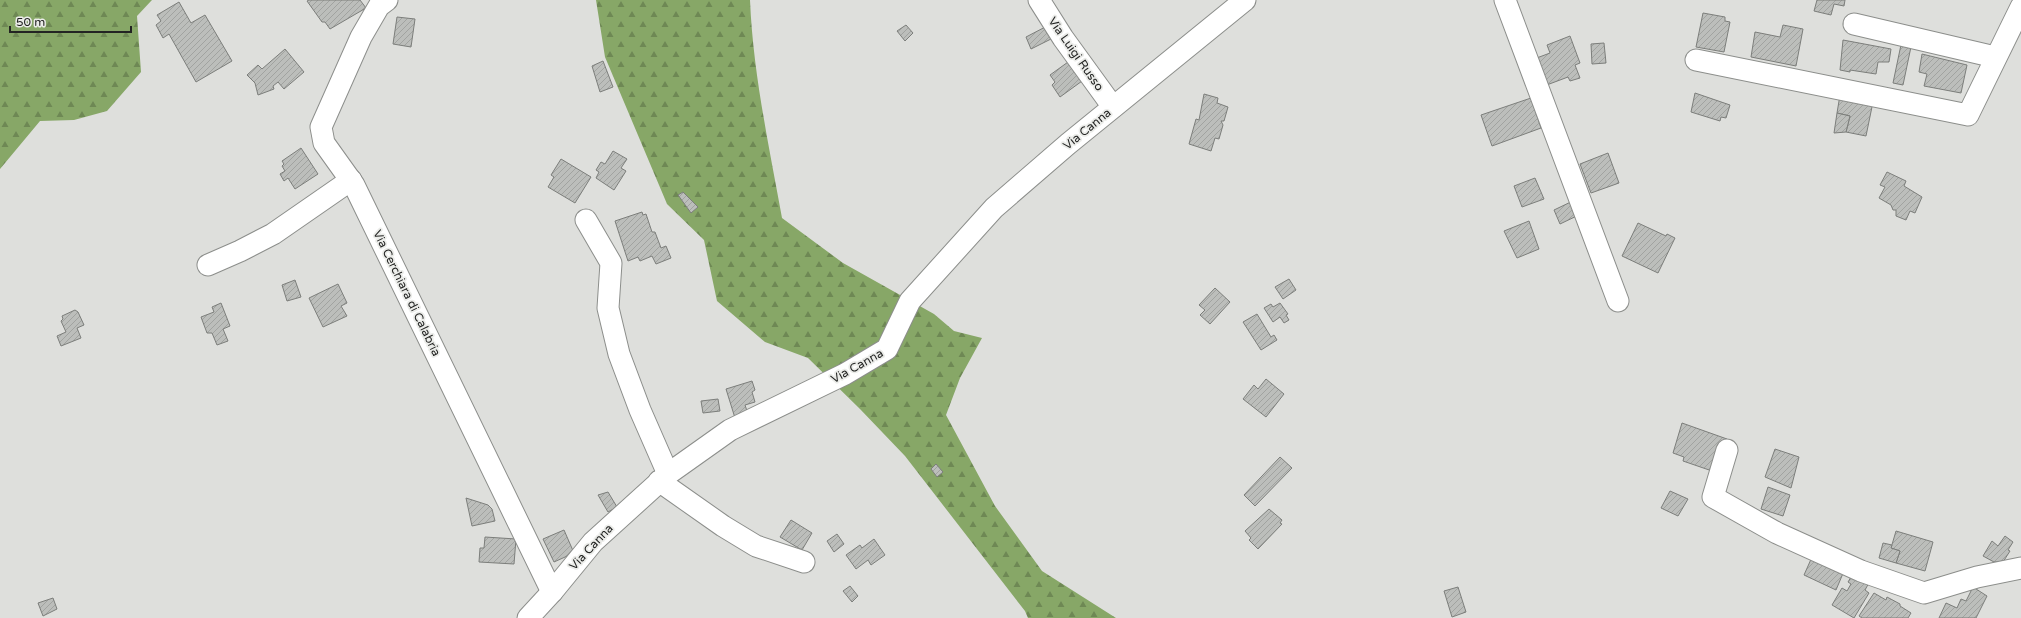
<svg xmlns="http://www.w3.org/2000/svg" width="2021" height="618" viewBox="0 0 2021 618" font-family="'Varela Round',sans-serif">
<defs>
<pattern id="forest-firs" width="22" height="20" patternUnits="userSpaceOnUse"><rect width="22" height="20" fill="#87a767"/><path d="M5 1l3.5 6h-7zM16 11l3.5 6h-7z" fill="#6e8854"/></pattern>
<pattern id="building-hatch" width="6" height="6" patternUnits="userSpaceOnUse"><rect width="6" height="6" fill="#bcbebb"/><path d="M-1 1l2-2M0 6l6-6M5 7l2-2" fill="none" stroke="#a1a3a0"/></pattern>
</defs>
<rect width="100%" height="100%" fill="#dedfdc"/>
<g fill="url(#forest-firs)">
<path d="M0,0H152L137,16L141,72L107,111L74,120L40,121L0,169Z"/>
<path d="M596,0H750C753,73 769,146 782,218L843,263L934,314L954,331L982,338L960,378L946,415L995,506L1042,571L1116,618H1028L1025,611L905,456L860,409L808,358L765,342L717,301L704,240L667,204L605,57Z"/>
</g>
<g fill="url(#building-hatch)" stroke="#7c7e7b">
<path d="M309,0H360L366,8L330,29L325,22H322L307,1Z"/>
<path d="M1817,0H1845L1844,6L1834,4L1831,15L1814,11Z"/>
<path d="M179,2L191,23L205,15L232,61L196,82L169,34L163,38L156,25L161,21L157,15Z"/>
<path d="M1703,13L1725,17V21L1730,22L1724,52L1696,47Z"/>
<path d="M397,17L415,19L411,47L393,44Z"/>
<path d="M1051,24L1057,36L1031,49L1026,37Z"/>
<path d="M906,25L913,33L905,41L897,31Z"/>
<path d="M1783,25L1803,29L1796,66L1751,57L1755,32L1780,37Z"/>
<path d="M1570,36L1580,63L1575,65L1580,78L1570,81L1568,77L1544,86L1534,59L1550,53L1547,45Z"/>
<path d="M1843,40L1891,49L1889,62H1878L1876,74L1850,70V72L1840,70Z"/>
<path d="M1902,40L1912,42L1903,85L1893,83Z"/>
<path d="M1604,43L1606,63L1592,64L1591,44Z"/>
<path d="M285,49L304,72L284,89L278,82L273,86L274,89L258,95L255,83L247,75L258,65L262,69Z"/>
<path d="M1922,54L1967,65L1961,93L1924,86L1927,74L1919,72Z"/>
<path d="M1075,57L1089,76L1060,97L1052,85L1055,82L1050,75Z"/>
<path d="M603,61L613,87L600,92L592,66Z"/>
<path d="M1695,93L1730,105L1726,118L1721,117L1720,121L1691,112Z"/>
<path d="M1204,94L1218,98L1217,103L1228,107L1224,121H1221L1223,125L1219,139L1215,138L1211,151L1189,144L1196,119L1199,120Z"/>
<path d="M1840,95L1874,97L1866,136L1846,132L1850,116L1837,113Z"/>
<path d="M1531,98L1541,128L1492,146L1481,115Z"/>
<path d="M1837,113L1850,116L1846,132L1834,133Z"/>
<path d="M301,148L318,174L295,189L288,178L284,181L280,174L285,171L282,166L284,164L282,161Z"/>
<path d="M613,151L627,159L621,168L626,171L614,190L596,178L599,172L596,170L601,162L605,164Z"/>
<path d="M1608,153L1619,183L1591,193L1580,164Z"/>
<path d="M561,159L591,177L575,203L548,187L554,177L551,175Z"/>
<path d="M1887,172L1906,181L1904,186L1922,197L1915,213L1910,211L1906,220L1896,216V210H1893L1891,205L1879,198L1885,187L1880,185Z"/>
<path d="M1535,178L1544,199L1522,207L1514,186Z"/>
<path d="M683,192L698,207L691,213L678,195Z"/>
<path d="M1577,199L1583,213L1560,224L1554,210Z"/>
<path d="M642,212L643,215L646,214L652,232H655L661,248L666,246L671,258L656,264L652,256L640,261L638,257L628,261L615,221Z"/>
<path d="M1529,221L1539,249L1517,258L1504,231Z"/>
<path d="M1638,223L1666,236L1667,234L1675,238L1658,273L1622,256Z"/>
<path d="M1289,279L1296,290L1283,299L1275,287Z"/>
<path d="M295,280L301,297L287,301L282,285Z"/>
<path d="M338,284L347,303L341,306L347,316L323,327L309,298Z"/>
<path d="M1215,288L1230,302L1210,324L1200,315L1205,310L1199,305Z"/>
<path d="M221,303L230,326L223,329L228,341L217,345L212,333H207L201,317L214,312L212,307Z"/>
<path d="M1280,303L1288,314L1286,315L1289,320L1284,323L1280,317L1273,322L1264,308L1271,304L1273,307Z"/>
<path d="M75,310L78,312L84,325L77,328L81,338L61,346L57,336L66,332L61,321L63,319L62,316Z"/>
<path d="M1257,314L1271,337L1274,335L1277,340L1261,350L1243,322Z"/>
<path d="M1266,379L1284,394L1266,417L1243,399L1254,385L1258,389Z"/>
<path d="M752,381L755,390L752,392L755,402L745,405L748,414L735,418L726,389Z"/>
<path d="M718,399L720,411L703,413L701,401Z"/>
<path d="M1682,423L1727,439L1715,472L1683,461L1684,457L1673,453Z"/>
<path d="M1775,449L1799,457L1791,488L1765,477Z"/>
<path d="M1280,457L1292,468L1255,506L1244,495Z"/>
<path d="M936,464L943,472L937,477L931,469Z"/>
<path d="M1768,487L1790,495L1783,516L1761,509Z"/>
<path d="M1670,491L1688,499L1678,516L1661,508Z"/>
<path d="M608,492L617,507L608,512L598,495Z"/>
<path d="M466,498L488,505L492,509L495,521L472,526Z"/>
<path d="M1269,509L1282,520L1280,523L1282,524L1258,549L1249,540L1251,538L1245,531Z"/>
<path d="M791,520L812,533L802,550L780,537Z"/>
<path d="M564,530L574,553L554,562L543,539Z"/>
<path d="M1896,531L1933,542L1925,571L1896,563L1900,551L1891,548Z"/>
<path d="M837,534L844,544L834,552L827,541Z"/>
<path d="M2005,536L2013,542L2008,550L2010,551L2003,562H1994L1983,556L1992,541L1998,546Z"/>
<path d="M485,537L516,539L514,564L479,562L480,548H484Z"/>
<path d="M874,539L885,555L871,565L868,560L856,569L846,555L860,545L862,548Z"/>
<path d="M1883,543L1892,545L1891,548L1900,551L1896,563L1879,558Z"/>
<path d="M1812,557L1844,571L1836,590L1804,575Z"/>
<path d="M1854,572L1870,581L1865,590L1869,593L1854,618L1832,605L1842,588L1847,591L1851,584L1848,582Z"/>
<path d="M850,586L858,596L852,602L843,591Z"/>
<path d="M1458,587L1466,612L1452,617L1444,591Z"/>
<path d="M1973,587L1987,596L1976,618H1939L1946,603L1957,608L1961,599L1966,601Z"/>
<path d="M1874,593L1886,600L1887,597L1900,604V606L1911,613L1908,618H1862L1859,616Z"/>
<path d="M53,598L57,609L43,616L38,603Z"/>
</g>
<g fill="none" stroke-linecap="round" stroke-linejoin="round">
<defs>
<g id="minor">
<path d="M387,0L379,6L361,37L321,127L324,143L354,185L552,592"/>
<path d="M1039,0L1063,38L1113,107"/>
<path d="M1505,0L1618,301"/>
<path d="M1854,24L1995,57"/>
<path d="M1696,60L1968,115L2021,7"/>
<path d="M586,220L611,263L608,308L619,354L640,410L668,474"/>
<path d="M208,265L240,251L273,234L351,180"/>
<path d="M1727,450L1713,497L1777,533L1861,571L1924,593L1977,577L2021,568"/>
<path d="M659,481L723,526L756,546L804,562"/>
<path d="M528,618L552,592L593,542L668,474L730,430L845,374L887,349L910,301L994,208L1068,144L1245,0"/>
</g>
</defs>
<use href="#minor" stroke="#8c8e8b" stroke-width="23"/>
<use href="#minor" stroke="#fff" stroke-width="21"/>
</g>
<g text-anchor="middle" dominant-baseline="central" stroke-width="3.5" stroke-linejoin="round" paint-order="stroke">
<g font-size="12" fill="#232423" stroke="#ebece9">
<text transform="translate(1076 54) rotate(55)">Via Luigi Russo</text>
<text transform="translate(1087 129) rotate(-39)">Via Canna</text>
<text transform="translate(407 293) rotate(64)">Via Cerchiara di Calabria</text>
<text transform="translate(857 366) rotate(-29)">Via Canna</text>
<text transform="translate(591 547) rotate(-47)">Via Canna</text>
</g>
</g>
<path d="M10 26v6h121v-6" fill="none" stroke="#232423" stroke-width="2"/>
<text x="16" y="26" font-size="12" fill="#232423" stroke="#ebece9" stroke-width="3" paint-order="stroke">50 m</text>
</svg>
